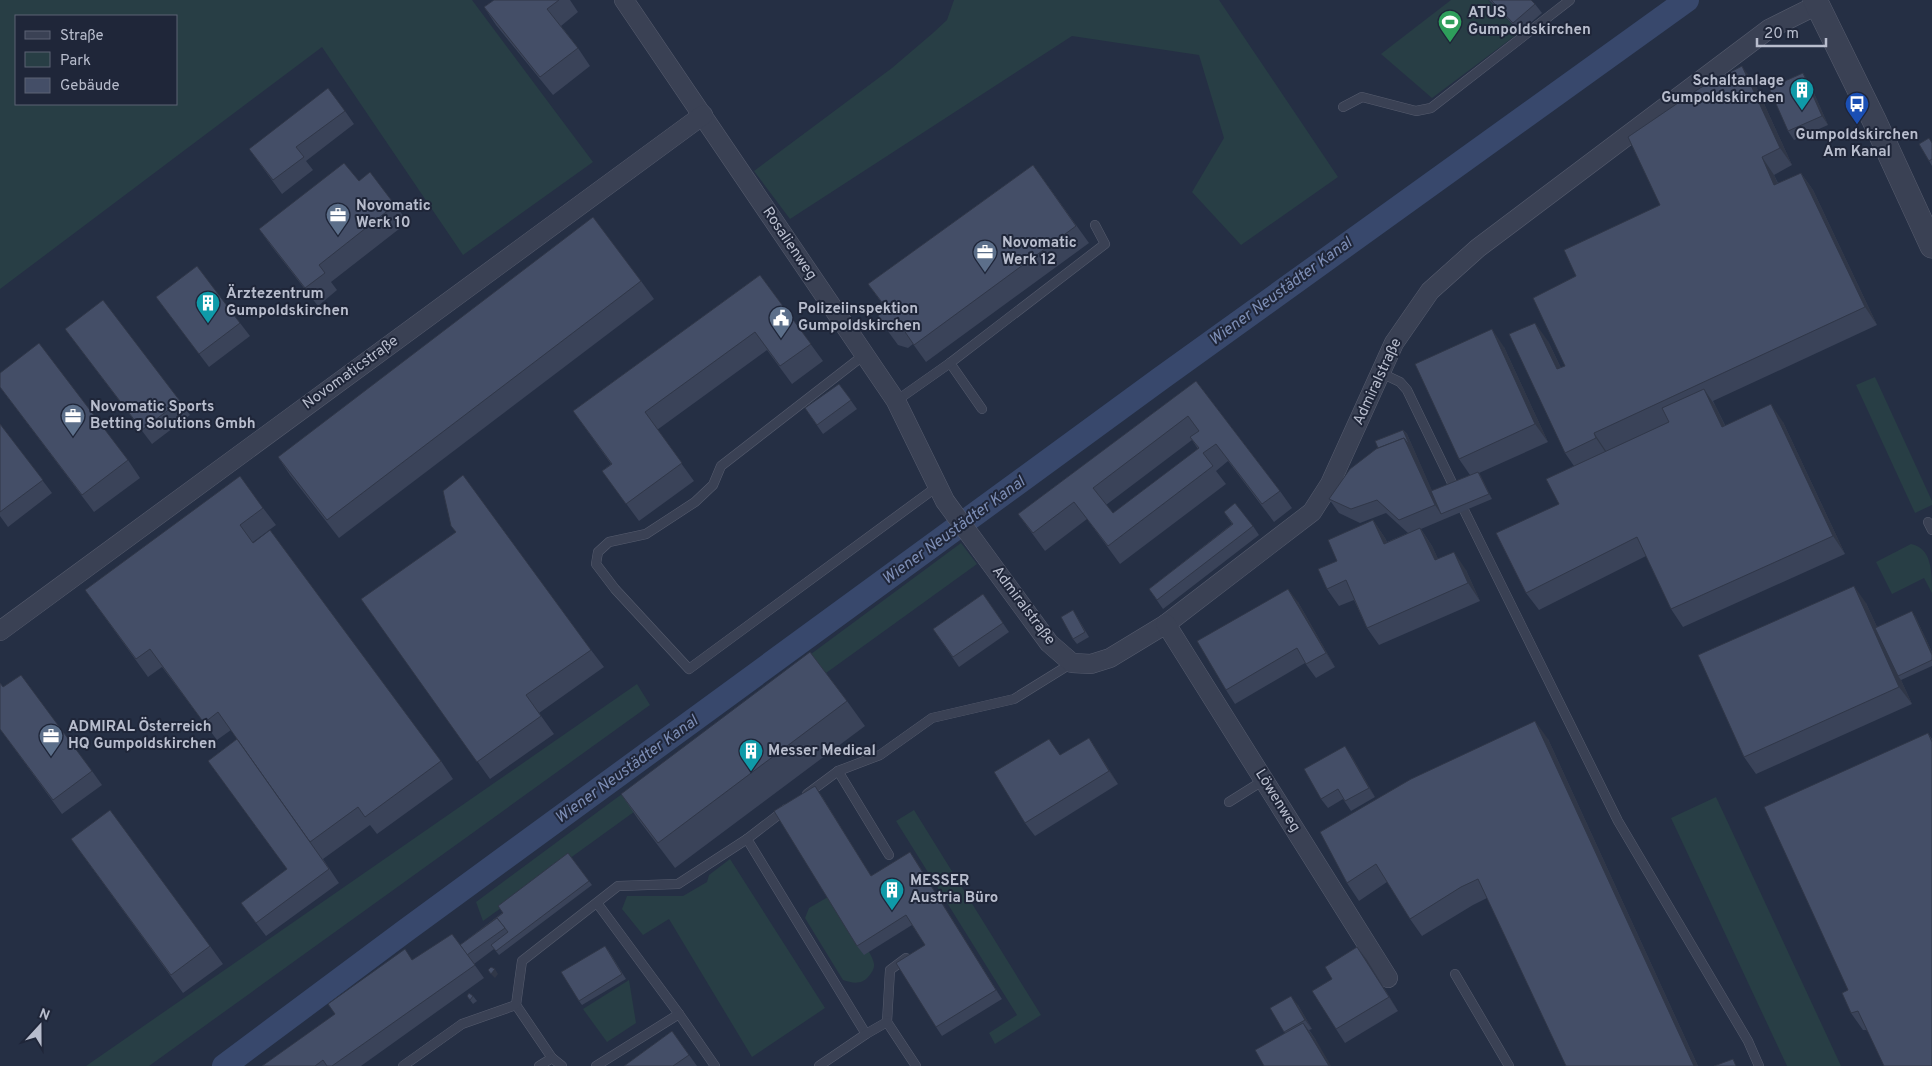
<svg xmlns="http://www.w3.org/2000/svg" width="1932" height="1066" viewBox="0 0 1932 1066" font-family="Overpass,sans-serif">
<rect width="100%" height="100%" fill="#252f44"/>
<g fill="#283e45" fill-rule="evenodd">
<path d="M0,0H472L593,162L463,255L322,47L0,289ZM16,16H176V104H16Z"/>
<path d="M954,0H1219L1338,177L1241,245L1192,192L1224,138L1199,55L1072,36L790,219L754,171L892,68L933,33L947,20Z"/>
<path d="M1451,0H1488L1520,32L1432,98L1381,54Z"/>
<path d="M1875,377L1932,501V505L1915,513L1856,385Z"/>
<path d="M961,543L977,564L483,921L476,902Z"/>
<path d="M1911,544C1932,548 1932,572 1932,593L1924,578L1892,594L1876,562Z"/>
<path d="M637,684L650,705L149,1066H86Z"/>
<path d="M1716,797L1841,1066H1787L1671,818Z"/>
<path d="M914,810L1041,1015L995,1044L989,1033L1017,1015L896,821Z"/>
<path d="M730,859L825,1008L752,1057L669,919L643,935L622,909L627,896H683L707,882L709,875Z"/>
<path d="M828,897C837,909 874,952 874,964C875,968 871,974 868,977C861,985 852,983 843,980L805,918L809,908Z"/>
<path d="M629,980L636,1023L607,1042L583,1009Z"/>
</g>
<g fill="none" stroke-linecap="round" stroke-linejoin="round">
<path stroke="#38486c" stroke-width="24" d="M224,1066L405,931L1160,379L1687,0"/>
<defs>
<g id="service">
<path d="M1343,107L1362,97L1416,111L1431,108L1570,0"/>
<path d="M864,355L721,466L713,485L695,502L646,534L609,542L598,552L596,564L615,589L689,669L938,486"/>
<path d="M950,363L982,409"/>
<path d="M1381,373L1400,382L1407,390L1454,487"/>
<path d="M896,401L950,363L1105,244L1095,225"/>
<path d="M1464,510L1618,821L1748,1041L1759,1066"/>
<path d="M1928,522L1932,530"/>
<path d="M838,771L889,855"/>
<path d="M807,794L838,771L880,755L932,718L1014,699L1072,663"/>
<path d="M1229,802L1264,780"/>
<path d="M786,809L747,839L866,1034"/>
<path d="M597,903L679,1014"/>
<path d="M1455,974L1509,1066"/>
<path d="M516,1005L552,1058"/>
<path d="M887,1022L890,970L906,958"/>
<path d="M403,1066L462,1024L516,1005L522,961L618,886L678,884L747,839"/>
<path d="M539,1066L552,1058L562,1066"/>
<path d="M596,1066L679,1014L715,1066"/>
<path d="M819,1066L866,1034L887,1022L916,1066"/>
</g>
<g id="minor">
<path d="M624,0L896,401L945,501L1049,643L1072,663L1091,664L1110,658L1166,624L1312,512L1330,484L1394,343L1430,291L1478,248L1769,29L1817,5"/>
<path d="M1166,624L1388,978"/>
<path d="M0,631L703,115"/>
</g>
<path id="tertiary" d="M1815,0L1874,120L1932,246"/>
</defs>
<use href="#service" stroke="#565c6e" stroke-width="10"/>
<use href="#minor" stroke="#565c6e" stroke-width="20"/>
<use href="#tertiary" stroke="#565c6e" stroke-width="25"/>
<use href="#service" stroke="#3a4154" stroke-width="9"/>
<use href="#minor" stroke="#3a4154" stroke-width="19"/>
<use href="#tertiary" stroke="#3a4154" stroke-width="24"/>
</g>
<g fill="#3a4359" fill-rule="evenodd">
<path d="M494,0H570L578,12L561,26L578,48L590,66L553,95L496,25L484,7Z"/>
<path d="M1489,0H1531L1535,4L1542,13L1520,32Z"/>
<path d="M1809,82L1828,125L1794,140L1788,131Z"/>
<path d="M1755,84L1792,165L1774,175L1778,183L1801,173L1813,190L1877,325L1713,401L1725,425L1783,422L1845,554L1683,627L1671,609L1646,556L1539,610L1526,593L1559,504L1574,466L1565,453L1548,341L1561,368L1565,366L1576,276L1660,205Z"/>
<path d="M345,111L354,124L306,161L313,170L282,194L249,149Z"/>
<path d="M1932,142V166L1929,161Z"/>
<path d="M1033,165L1089,243L926,362L913,344L908,348L898,345L879,319L884,306L868,284Z"/>
<path d="M359,181L395,205L408,222L331,282L337,290L318,306L272,247L259,229Z"/>
<path d="M760,275L823,361L792,384L767,350L657,430L694,481L639,521L602,471L611,464L573,411Z"/>
<path d="M641,281L654,299L339,538L290,475L278,457Z"/>
<path d="M156,297L240,323L250,336L209,367Z"/>
<path d="M65,329L180,401L190,415L152,444Z"/>
<path d="M1504,347L1548,442L1479,473L1492,499L1421,529L1432,546L1438,559L1466,570L1480,601L1379,645L1367,628L1354,600L1339,606L1327,589L1337,561L1373,520L1385,538L1387,542L1408,533L1386,513L1360,523L1339,513L1329,499L1378,448L1403,430L1407,434L1432,491L1470,475L1459,459Z"/>
<path d="M0,373L128,460L140,478L94,512L0,387Z"/>
<path d="M1196,381L1280,491L1292,508L1274,522L1228,461L1216,471L1226,484L1120,564L1087,519L1045,551L1018,514ZM1192,440L1198,449L1113,513L1106,505Z"/>
<path d="M839,384L857,409L823,434L805,408Z"/>
<path d="M0,424L52,493L8,527L0,516Z"/>
<path d="M263,508L276,525L253,542L441,761L453,779L377,834L370,825L323,859L339,883L266,936L241,903L287,869L208,761L237,739L231,730L217,740L162,667L148,677L85,590Z"/>
<path d="M1224,512L1253,526L1259,535L1163,609L1149,589L1232,524Z"/>
<path d="M983,594L1009,632L959,667L933,629Z"/>
<path d="M361,599L591,650L604,667L539,713L554,734L490,779Z"/>
<path d="M1298,602L1335,667L1316,678L1305,663L1235,704L1226,690Z"/>
<path d="M1866,603L1877,627L1915,616L1932,652V666L1901,680L1912,704L1756,774L1744,757Z"/>
<path d="M1073,610L1089,637L1077,644L1073,639Z"/>
<path d="M0,683L3,687L92,771L102,785L62,814L0,729Z"/>
<path d="M847,701L865,726L675,868L638,819L621,794Z"/>
<path d="M1928,733L1932,739V1066L1866,1030H1863L1851,1013L1848,990Z"/>
<path d="M1089,738L1098,752L1118,784L1035,836L1025,823L1061,755Z"/>
<path d="M1548,739L1698,1066H1566L1487,898L1473,905L1422,936L1410,919L1387,882L1359,901L1347,883Z"/>
<path d="M1351,755L1375,797L1351,811L1343,799L1328,808L1321,799Z"/>
<path d="M821,795L871,876L910,852L1002,999L942,1036L936,1027L925,945L912,925L864,955L857,946Z"/>
<path d="M71,839L210,946L223,964L183,993Z"/>
<path d="M568,853L592,885L499,955L494,949L474,964L484,978L361,1066H262L412,960L460,945L502,913Z"/>
<path d="M1357,947L1367,960L1398,1011L1345,1043L1336,1029Z"/>
<path d="M608,950L626,979L582,1005L579,1001Z"/>
<path d="M467,996H473L477,1001L473,1004Z"/>
<path d="M1298,1005L1312,1029L1309,1030L1316,1040L1285,1033L1270,1008Z"/>
<path d="M672,1031L697,1066H624Z"/>
</g>
<g fill="#303748">
<path d="M1742,66L1755,84L1792,165L1780,148Z"/>
<path d="M1803,73L1809,82L1828,125L1822,116Z"/>
<path d="M1762,157L1774,175L1786,203L1774,185Z"/>
<path d="M1801,173L1813,190L1877,325L1865,307Z"/>
<path d="M1535,323L1548,341L1570,387L1557,369Z"/>
<path d="M1492,329L1504,347L1548,442L1535,424Z"/>
<path d="M1704,389L1716,407L1734,445L1722,427Z"/>
<path d="M1771,404L1783,422L1845,554L1833,536Z"/>
<path d="M1403,430L1407,434L1442,513L1441,514L1435,505L1404,438Z"/>
<path d="M1594,433L1606,451L1608,456L1596,438Z"/>
<path d="M1478,472L1481,476L1492,499L1489,494Z"/>
<path d="M1373,520L1385,538L1396,562L1384,544Z"/>
<path d="M1420,528L1432,546L1447,578L1435,560Z"/>
<path d="M1454,552L1466,570L1480,601L1468,583Z"/>
<path d="M1854,586L1866,603L1899,675L1898,676L1901,680L1912,704L1899,687Z"/>
<path d="M1288,589L1298,602L1335,667L1326,653Z"/>
<path d="M1912,611L1915,616L1932,652V655Z"/>
<path d="M1535,721L1548,739L1698,1066H1694Z"/>
<path d="M1089,738L1098,752L1118,784L1109,771Z"/>
<path d="M1345,746L1351,755L1375,797L1369,788Z"/>
<path d="M910,852L917,862L1002,999L996,990Z"/>
<path d="M1357,947L1367,960L1398,1011L1389,997Z"/>
<path d="M495,969L498,974L495,978L491,974Z"/>
<path d="M1291,996L1298,1005L1312,1029L1305,1020Z"/>
<path d="M1303,1023L1316,1040L1331,1066H1329Z"/>
</g>
<g fill="#444e67" stroke="#303748" fill-rule="evenodd">
<path d="M494,0H559L547,9L578,48L540,77L484,7Z"/>
<path d="M1491,0H1531L1535,4L1513,23Z"/>
<path d="M1742,66L1780,148L1762,157L1774,185L1801,173L1865,307L1594,433L1596,438L1565,453L1509,334L1535,323L1557,369L1565,366L1533,298L1576,276L1564,250L1660,205L1628,137L1700,88Z"/>
<path d="M1803,73L1822,116L1788,131L1769,88Z"/>
<path d="M328,88L345,111L296,147L304,157L273,180L249,149Z"/>
<path d="M1929,138L1932,143V159L1929,161L1919,144Z"/>
<path d="M344,163L359,181L370,172L395,205L319,265L325,273L305,288L259,229Z"/>
<path d="M1033,165L1076,226L914,345L901,326L895,330L886,327L879,319L878,311L884,305L868,284Z"/>
<path d="M593,217L641,281L327,520L278,457Z"/>
<path d="M197,266L240,323L199,354L156,297Z"/>
<path d="M760,275L811,344L780,366L755,332L645,412L682,463L626,504L602,471L612,464L573,411Z"/>
<path d="M103,300L180,401L142,430L65,329Z"/>
<path d="M1492,329L1535,424L1459,459L1415,364Z"/>
<path d="M39,343L128,460L82,495L0,387V373Z"/>
<path d="M1196,381L1280,491L1262,504L1216,444L1203,453L1213,466L1108,546L1074,502L1033,533L1018,514ZM1188,416L1199,431L1190,437L1199,448L1113,513L1093,488Z"/>
<path d="M839,384L851,400L817,425L805,408Z"/>
<path d="M1704,389L1722,427L1771,404L1833,536L1671,609L1637,537L1526,593L1496,533L1559,504L1546,479L1669,422L1662,408Z"/>
<path d="M0,424L43,480L0,512Z"/>
<path d="M1403,430L1410,446L1404,438L1378,448L1375,441Z"/>
<path d="M1404,438L1435,505L1399,520L1377,500L1351,509L1329,499L1350,469L1376,449Z"/>
<path d="M1478,472L1489,494L1441,514L1431,491Z"/>
<path d="M463,475L591,650L526,695L541,716L477,762L361,599L456,532L451,526L443,491Z"/>
<path d="M240,476L263,508L240,525L253,543L270,530L441,761L365,817L358,807L310,842L218,712L204,723L150,649L136,659L85,590Z"/>
<path d="M1235,503L1253,526L1157,600L1149,589L1233,524L1224,512Z"/>
<path d="M1373,520L1384,544L1420,528L1435,560L1454,552L1468,583L1367,628L1346,580L1327,589L1318,569L1337,561L1328,540Z"/>
<path d="M1854,586L1899,687L1744,757L1698,655Z"/>
<path d="M1288,589L1326,653L1306,664L1297,648L1226,690L1197,641Z"/>
<path d="M983,594L1003,623L953,657L933,629Z"/>
<path d="M1073,610L1085,632L1073,639L1061,617Z"/>
<path d="M1912,611L1932,655V660L1898,676L1875,628Z"/>
<path d="M810,652L847,701L658,843L621,794Z"/>
<path d="M21,675L92,771L53,800L0,729V683L3,687Z"/>
<path d="M1535,721L1694,1066H1566L1478,879L1461,887L1410,919L1376,864L1347,883L1320,832L1411,779Z"/>
<path d="M1928,733L1932,742V1066H1884L1858,1011L1851,1013L1842,993L1848,990L1764,807Z"/>
<path d="M1089,738L1109,771L1025,823L994,772L1049,739L1060,755Z"/>
<path d="M237,739L329,869L256,923L241,903L287,869L208,761Z"/>
<path d="M1345,746L1369,788L1345,801L1338,789L1321,799L1304,769Z"/>
<path d="M815,786L871,876L910,852L996,990L936,1027L896,963L925,945L906,915L857,946L774,811Z"/>
<path d="M110,810L210,946L171,975L71,839Z"/>
<path d="M568,853L589,881L496,951L491,945L508,932L497,918L481,930H480L503,913L498,906Z"/>
<path d="M497,918L505,928L467,955L460,945Z"/>
<path d="M452,934L475,965L332,1066H327L323,1060L315,1066H262L335,1014L328,1004L405,949L412,960Z"/>
<path d="M605,946L622,974L579,1001L561,972Z"/>
<path d="M1357,947L1389,997L1336,1029L1312,991L1332,979L1325,967Z"/>
<path d="M491,967L495,969L491,974L488,970Z"/>
<path d="M469,993L473,996L470,1000L467,996Z"/>
<path d="M1291,996L1305,1020L1284,1032L1270,1008Z"/>
<path d="M1303,1023L1329,1066H1264L1255,1050Z"/>
<path d="M672,1031L689,1055L673,1066H624Z"/>
<path d="M1733,1059L1736,1066H1714Z"/>
</g>
<defs>
<symbol id="stadium-pin" viewBox="-11 -11 22 30"><path d="M0 17L-7.5 6A9.5 9.5 0 1 1 7.5 6Z" fill="#2e9e5b" stroke="#1f2639"/><path d="M0-5a6.5 5 0 1 0 0 10a6.5 5 0 1 0 0-10ZM-3.5-1.8h7v3.6h-7Z" fill="#fff"/></symbol>
<symbol id="building-pin" viewBox="-11 -11 22 30"><path d="M0 17L-7.5 6A9.5 9.5 0 1 1 7.5 6Z" fill="#0f9aa8" stroke="#1f2639"/><path d="M-4-6H4V6H1V3H-1V6H-4ZM-2.5-4.3h1.7v1.8h-1.7ZM.8-4.3h1.7v1.8H.8ZM-2.5-1h1.7V.8h-1.7ZM.8-1h1.7V.8H.8Z" fill="#fff"/></symbol>
<symbol id="bus-pin" viewBox="-11 -11 22 30"><path d="M0 17L-7.5 6A9.5 9.5 0 1 1 7.5 6Z" fill="#1a4fb4" stroke="#1f2639"/><path d="M-5-6H5V4H4V6H2V4H-2V6H-4V4H-5ZM-3.5-4V0h7V-4ZM-3.5 1.2v1.5H-2V1.2ZM2 1.2v1.5H3.5V1.2Z" fill="#fff"/></symbol>
<symbol id="office-pin" viewBox="-11 -11 22 30"><path d="M0 17L-7.5 6A9.5 9.5 0 1 1 7.5 6Z" fill="#5c6f8a" stroke="#1f2639"/><path d="M-6-3h4V-5.5h4V-3h4V5H-6ZM-1-4.5V-3h2v-1.5ZM-6 0V1H6V0Z" fill="#fff"/></symbol>
<symbol id="civic-pin" viewBox="-11 -11 22 30"><path d="M0 17L-7.5 6A9.5 9.5 0 1 1 7.5 6Z" fill="#5c6f8a" stroke="#1f2639"/><path d="M-.6-6.5H3V-4.5H.6V-3L4-1V1h2V6H-6V1h2V-1L-.6-3ZM-1.2 2.5V6h2.4V2.5Z" fill="#fff"/></symbol>
</defs>
<g fill-rule="evenodd">
<use href="#stadium-pin" x="1436" y="8" width="28" height="38"/>
<use href="#building-pin" x="1788" y="76" width="28" height="38"/>
<use href="#bus-pin" x="1843" y="90" width="28" height="38"/>
<use href="#office-pin" x="324" y="201" width="28" height="38"/>
<use href="#office-pin" x="971" y="238" width="28" height="38"/>
<use href="#building-pin" x="194" y="289" width="28" height="38"/>
<use href="#civic-pin" x="767" y="304" width="28" height="38"/>
<use href="#office-pin" x="59" y="402" width="28" height="38"/>
<use href="#office-pin" x="37" y="722" width="28" height="38"/>
<use href="#building-pin" x="737" y="737" width="28" height="38"/>
<use href="#building-pin" x="878" y="876" width="28" height="38"/>
</g>
<g text-anchor="middle" dominant-baseline="central" stroke-width="4" stroke-linejoin="round" paint-order="stroke">
<g font-size="15" font-weight="bold" fill="#b8bdcd" stroke="#1f2639" text-anchor="start">
<text x="1468" y="13">ATUS<tspan x="1468" dy="17">Gumpoldskirchen</tspan></text>
<text x="1784" y="81" text-anchor="end">Schaltanlage<tspan x="1784" dy="17">Gumpoldskirchen</tspan></text>
<text x="1857" y="135" text-anchor="middle">Gumpoldskirchen<tspan x="1857" dy="17">Am Kanal</tspan></text>
<text x="356" y="206">Novomatic<tspan x="356" dy="17">Werk 10</tspan></text>
<text x="1002" y="243">Novomatic<tspan x="1002" dy="17">Werk 12</tspan></text>
<text x="226" y="294">Ärztezentrum<tspan x="226" dy="17">Gumpoldskirchen</tspan></text>
<text x="798" y="309">Polizeiinspektion<tspan x="798" dy="17">Gumpoldskirchen</tspan></text>
<text x="90" y="407">Novomatic Sports<tspan x="90" dy="17">Betting Solutions Gmbh</tspan></text>
<text x="68" y="727">ADMIRAL Österreich<tspan x="68" dy="17">HQ Gumpoldskirchen</tspan></text>
<text x="768" y="751">Messer Medical</text>
<text x="910" y="881">MESSER<tspan x="910" dy="17">Austria Büro</tspan></text>
</g>
<g font-size="15" fill="#b8bdcd" stroke="#1f2639">
<text transform="translate(789 244) rotate(56)">Rosalienweg</text>
<text transform="translate(351 373) rotate(-36)">Novomaticstraße</text>
<text transform="translate(1378 382) rotate(-65)">Admiralstraße</text>
<text transform="translate(1023 606) rotate(53)">Admiralstraße</text>
<text transform="translate(1277 801) rotate(58)">Löwenweg</text>
</g>
<g font-size="16" font-style="italic" fill="#7d8eb6" stroke="#1f2639">
<text transform="translate(1281 292) rotate(-36)">Wiener Neustädter Kanal</text>
<text transform="translate(954 531) rotate(-36)">Wiener Neustädter Kanal</text>
<text transform="translate(627 770) rotate(-36)">Wiener Neustädter Kanal</text>
</g>
</g>
<rect x="15" y="15" width="162" height="90" fill="#1f2639" stroke="#5c6274"/>
<rect x="25" y="31" width="25" height="8" fill="#3a4154" stroke="#5c6274"/>
<text x="60" y="40" font-size="15" fill="#b8bdcd">Straße</text>
<rect x="25" y="52" width="25" height="15" fill="#283e45" stroke="#5c6274"/>
<text x="60" y="65" font-size="15" fill="#b8bdcd">Park</text>
<rect x="25" y="78" width="25" height="15" fill="#444e67" stroke="#5c6274"/>
<text x="60" y="90" font-size="15" fill="#b8bdcd">Gebäude</text>
<g transform="translate(40 1026) rotate(21)" stroke="#1f2639" stroke-width="4" paint-order="stroke">
<path d="M0-4L9 19L0 12L-9 19Z" fill="#b8bdcd"/>
<text y="-8" font-size="14" font-weight="bold" text-anchor="middle" fill="#b8bdcd">N</text>
</g>
<path d="M1757 38v8h69v-8" fill="none" stroke="#b8bdcd" stroke-width="2.5"/>
<text x="1764" y="38" font-size="15" fill="#b8bdcd" stroke="#1f2639" stroke-width="4" paint-order="stroke">20 m</text>
</svg>
